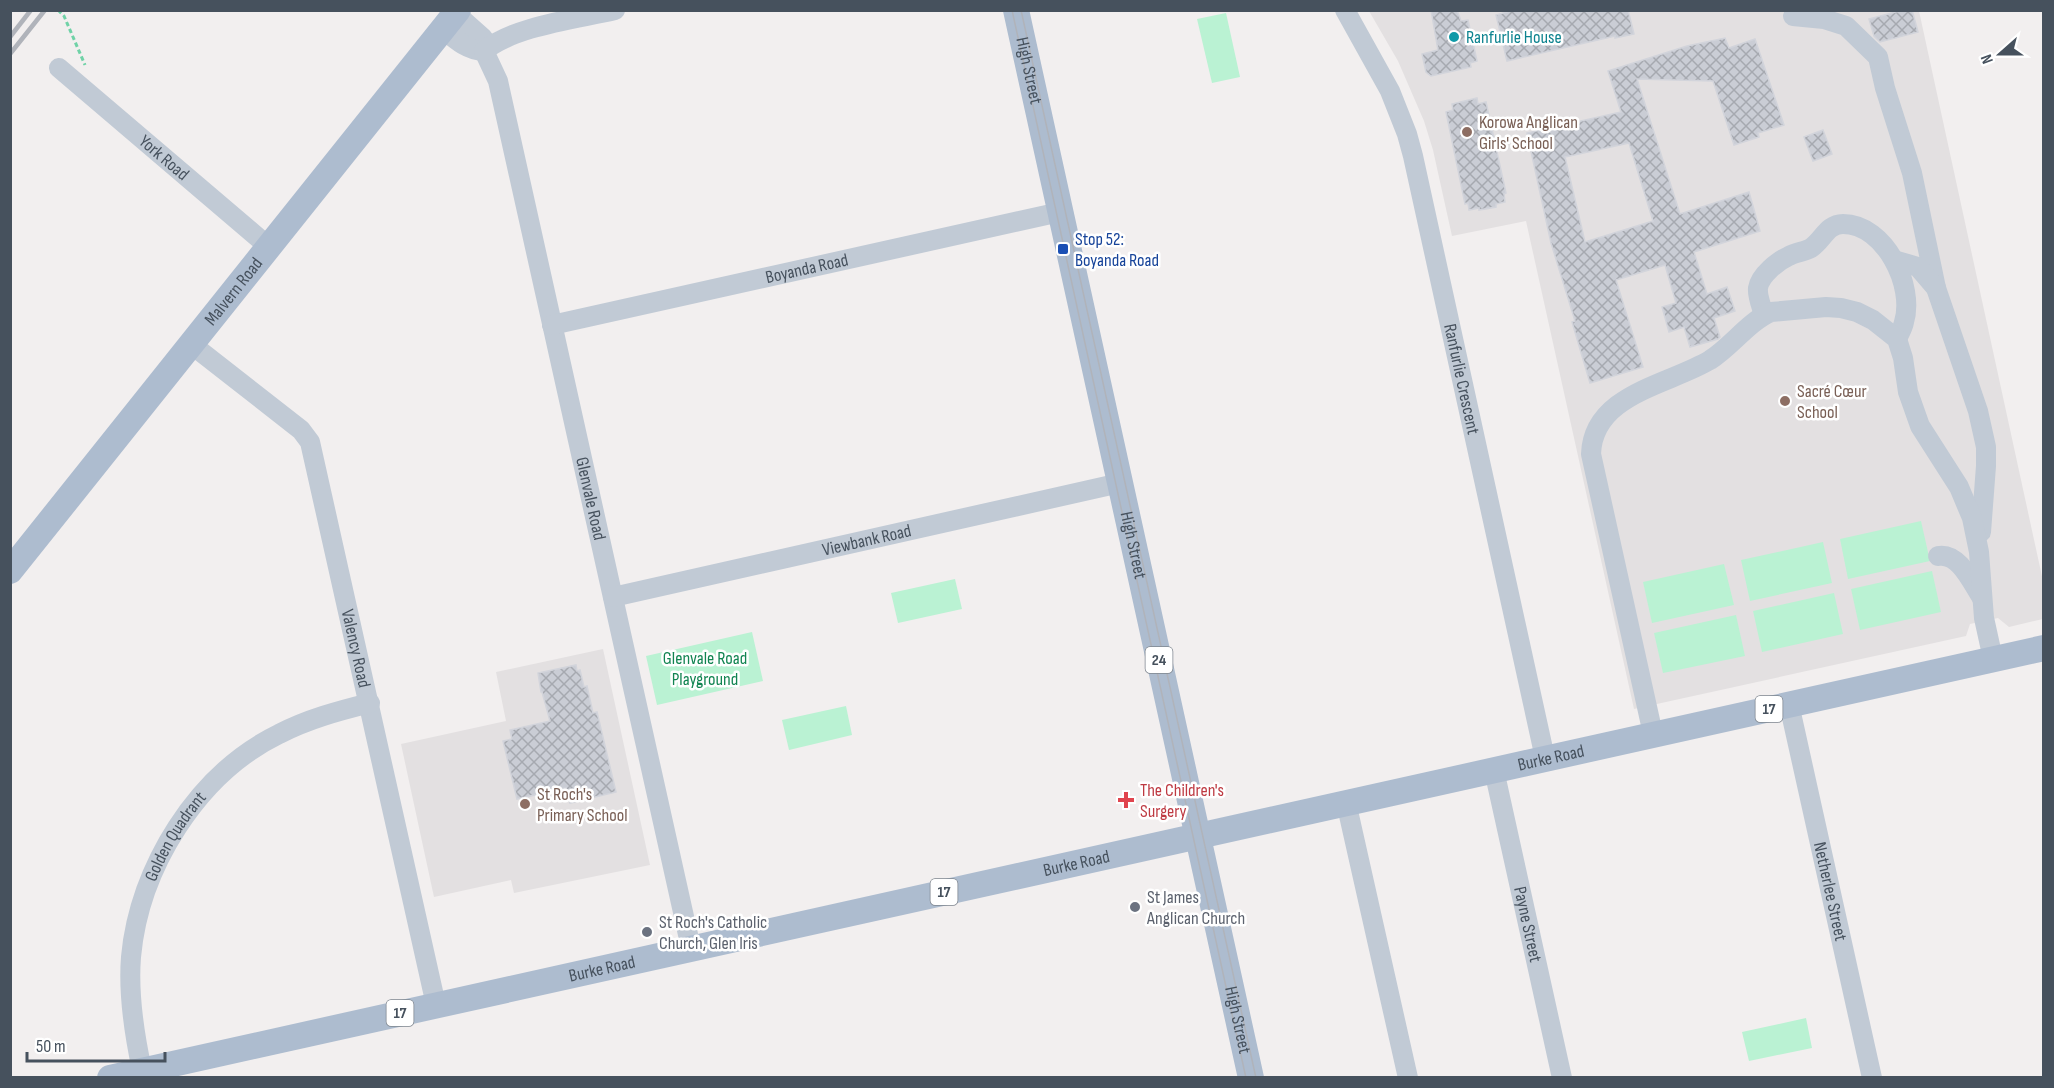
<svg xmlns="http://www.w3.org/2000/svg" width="2054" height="1088" viewBox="0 0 2054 1088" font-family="'Sofia Sans Condensed',sans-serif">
<defs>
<pattern id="building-cross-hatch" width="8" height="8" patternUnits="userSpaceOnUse" patternTransform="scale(1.5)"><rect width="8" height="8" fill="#cacdd5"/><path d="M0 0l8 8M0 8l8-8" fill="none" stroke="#a6a9b0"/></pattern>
</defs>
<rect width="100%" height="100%" fill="#f2efef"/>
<g fill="#e3e0e1">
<path d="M1369,11H1919L2043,581V619L2009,627L1998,618L1970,624L1966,636L1634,709L1526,221L1452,236L1433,150L1424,121L1398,61Z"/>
<path d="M603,649L650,865L514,893L511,880L434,897L401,744L506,721L496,672Z"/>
</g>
<g fill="#baf2d3">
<path d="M1226,13L1240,77L1212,83L1197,19Z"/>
<path d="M1921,521L1930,561L1848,579L1840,539Z"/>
<path d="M1823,542L1832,583L1750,601L1741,560Z"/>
<path d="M1724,564L1734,605L1652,623L1643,582Z"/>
<path d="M1932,571L1941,612L1860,630L1851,589Z"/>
<path d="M955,579L962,609L898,623L891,593Z"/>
<path d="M1834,593L1843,634L1762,652L1753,611Z"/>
<path d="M1736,615L1745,656L1663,673L1654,633Z"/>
<path d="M752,632L763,681L657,705L646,656Z"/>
<path d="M846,706L852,735L789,750L782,720Z"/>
<path d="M1806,1018L1812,1048L1749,1061L1742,1032Z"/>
</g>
<g fill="url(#building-cross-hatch)" stroke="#d2d4db" stroke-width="1.5" fill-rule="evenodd">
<path d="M1431,10H1457L1461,21L1468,20L1477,61L1470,63L1471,67L1431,76L1426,72L1422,54L1438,50Z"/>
<path d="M1514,10H1628L1634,34L1615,38V36L1507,61L1496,15Z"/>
<path d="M1903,10H1912L1918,32L1880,42L1874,36L1869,19Z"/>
<path d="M1725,38L1729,48L1755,39L1784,125L1758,133L1759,137L1734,145L1713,81L1637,79L1680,214L1749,192L1760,231L1694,252L1707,294L1727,287L1735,311L1714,318L1720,337L1718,339L1690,347L1684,327L1669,332L1662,307L1676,303L1665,265L1616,280L1643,367L1590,383L1572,322L1575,321L1551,243L1527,133L1621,112L1608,71L1687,46ZM1629,143L1653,221L1585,242L1565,157Z"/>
<path d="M1477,98L1478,104L1486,102L1506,193L1504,194L1505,202L1496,204V207L1479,210V208L1469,210L1468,203L1465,204L1446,112L1453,110L1452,104Z"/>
<path d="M1823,130L1832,154L1813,161L1804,137Z"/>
<path d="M576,665L577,671L580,670L584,687L587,686L593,713L597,712L616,792L570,803L566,788L517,799L503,741L512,739L510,730L550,721L542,692H541L538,673Z"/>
</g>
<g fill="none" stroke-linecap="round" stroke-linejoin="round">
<path stroke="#70d2a7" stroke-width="3" stroke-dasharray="4.5 3" stroke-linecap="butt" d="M58,10L64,16L85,65"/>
<g stroke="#c1cad5" stroke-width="20">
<path id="s1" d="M1345,10L1390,91L1407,134L1413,156L1545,758"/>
<path id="s2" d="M456,14L483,38L484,51L498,81L691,948"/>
<path d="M1793,16L1824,19L1846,26L1878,57L1885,88L1912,173L1936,288"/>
<path d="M443,29C456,40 467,50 484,51"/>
<path d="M484,51C514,26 577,19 615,10"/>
<path id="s3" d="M59,68L269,247"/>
<path d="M1894,260L1918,267L1936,288L1978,411L1986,447V466L1981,532"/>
<path d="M1764,315C1762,307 1757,297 1758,288C1760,275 1778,261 1789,256C1796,252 1804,252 1811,248C1823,240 1827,224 1843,224C1885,224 1915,286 1904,322C1903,328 1899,334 1897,339"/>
<path id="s4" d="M552,325L1060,212"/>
<path id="s5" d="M191,344L301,430L310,442L436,1005"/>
<path d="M1938,556C1959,552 1972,583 1982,598"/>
<path id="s6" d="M613,597L1120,483"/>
<path id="s7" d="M1789,704L1872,1078"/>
<path d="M1653,734L1591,454C1593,394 1668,385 1710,360C1732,346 1748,322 1771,312L1826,307L1841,308L1857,312L1873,320L1897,339L1903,358L1908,392L1920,426L1959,487L1972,518L1979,552L1984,618L1993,659"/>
<path id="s8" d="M1494,770L1562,1078"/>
<path d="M1346,802L1408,1078"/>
<path id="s9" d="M142,1070C134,1033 128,995 131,957C139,868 197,774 279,734C308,719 338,711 370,703"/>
</g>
<g stroke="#adbccf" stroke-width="26">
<path id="s10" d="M1016,10L1251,1078"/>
<path id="s11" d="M10,571L458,10"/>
<path id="s12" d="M110,1078L2044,648"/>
</g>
<g stroke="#b0b3ba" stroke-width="1.5">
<path d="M1012,10L1246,1078"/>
<path d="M1021,10L1256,1078"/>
</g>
<g stroke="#b0b3ba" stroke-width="4.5">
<path d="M10,37L31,10"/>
<path d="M10,54L45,10"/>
</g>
</g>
<circle fill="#0f9aa8" stroke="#fff" stroke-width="2" cx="1454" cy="37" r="6"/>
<g fill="#8d6e63" stroke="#fff" stroke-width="2">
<circle cx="1467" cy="132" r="6"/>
<circle cx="1785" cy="401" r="6"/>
<circle cx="525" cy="804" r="6"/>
</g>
<rect fill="#1a4fb4" stroke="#fff" stroke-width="2" x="1057" y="243" width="12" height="12" rx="3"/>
<path fill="#e0444e" stroke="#fff" stroke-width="2" d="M1123 791h6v6h6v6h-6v6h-6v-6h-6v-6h6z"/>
<g fill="#6b7280" stroke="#fff" stroke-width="2">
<circle cx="1135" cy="907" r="6"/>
<circle cx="647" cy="932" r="6"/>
</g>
<g text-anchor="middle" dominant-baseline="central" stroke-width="5" stroke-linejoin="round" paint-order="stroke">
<g fill="#fff" stroke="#7e858e" stroke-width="1.5">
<rect x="1145.5" y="647" width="27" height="26" rx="4.5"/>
<rect x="1755.5" y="696" width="27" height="26" rx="4.5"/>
<rect x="930.5" y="879" width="27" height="26" rx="4.5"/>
<rect x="386.5" y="1000" width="27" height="26" rx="4.5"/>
</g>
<g font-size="16" font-weight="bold" fill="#46515d">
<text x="1159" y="660">24</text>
<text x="1769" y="709">17</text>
<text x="944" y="892">17</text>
<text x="400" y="1013">17</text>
</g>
<g font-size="18" fill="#0d838f" stroke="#fff" text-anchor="start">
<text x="1466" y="37">Ranfurlie House</text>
</g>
<g font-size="18" fill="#46515d" stroke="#fff">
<text stroke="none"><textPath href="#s10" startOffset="62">High Street</textPath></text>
<text stroke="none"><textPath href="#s3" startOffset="138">York Road</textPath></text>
<text stroke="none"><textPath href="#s4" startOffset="261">Boyanda Road</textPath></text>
<text stroke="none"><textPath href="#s11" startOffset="358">Malvern Road</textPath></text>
<text stroke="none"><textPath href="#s1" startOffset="390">Ranfurlie Crescent</textPath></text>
<text stroke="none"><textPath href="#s2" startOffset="510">Glenvale Road</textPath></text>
<text stroke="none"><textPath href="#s6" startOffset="260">Viewbank Road</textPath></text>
<text stroke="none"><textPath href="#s10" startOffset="548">High Street</textPath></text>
<text stroke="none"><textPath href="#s5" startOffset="366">Valency Road</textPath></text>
<text stroke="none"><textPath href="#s12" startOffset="1476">Burke Road</textPath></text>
<text stroke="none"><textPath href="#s9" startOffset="244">Golden Quadrant</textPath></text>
<text stroke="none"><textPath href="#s12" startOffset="990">Burke Road</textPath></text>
<text stroke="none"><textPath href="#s7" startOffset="192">Netherlee Street</textPath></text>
<text stroke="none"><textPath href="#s8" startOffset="158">Payne Street</textPath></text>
<text stroke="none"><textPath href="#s12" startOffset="504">Burke Road</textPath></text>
<text stroke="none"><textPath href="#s10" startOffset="1034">High Street</textPath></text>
</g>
<g font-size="18" fill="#785e54" stroke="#fff" text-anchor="start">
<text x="1479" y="122">Korowa Anglican<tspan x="1479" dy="21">Girls' School</tspan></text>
<text x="1797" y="391">Sacré Cœur<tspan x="1797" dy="21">School</tspan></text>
<text x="537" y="794">St Roch's<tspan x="537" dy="21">Primary School</tspan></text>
</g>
<g font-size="18" fill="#164399" stroke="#fff" text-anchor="start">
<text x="1075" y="239">Stop 52:<tspan x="1075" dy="21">Boyanda Road</tspan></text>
</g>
<g font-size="18" fill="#118451" stroke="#fff">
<text x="705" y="658">Glenvale Road<tspan x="705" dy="21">Playground</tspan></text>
</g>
<g font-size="18" fill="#be3a42" stroke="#fff" text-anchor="start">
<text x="1140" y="790">The Children's<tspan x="1140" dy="21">Surgery</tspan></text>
</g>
<g font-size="18" fill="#5b616d" stroke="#fff" text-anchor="start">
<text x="1147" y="897">St James<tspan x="1147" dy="21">Anglican Church</tspan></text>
<text x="659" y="922">St Roch's Catholic<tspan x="659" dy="21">Church, Glen Iris</tspan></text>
</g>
</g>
<rect width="2054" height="1088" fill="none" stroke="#46515d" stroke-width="24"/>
<g transform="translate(2000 54) rotate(249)" stroke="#ffffff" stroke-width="4.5" paint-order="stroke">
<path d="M0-4.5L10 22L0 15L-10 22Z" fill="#46515d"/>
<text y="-9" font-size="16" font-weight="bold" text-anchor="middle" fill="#46515d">N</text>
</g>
<path d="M27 1052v9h138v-9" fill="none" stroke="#46515d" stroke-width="3"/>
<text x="36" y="1052" font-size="18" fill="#46515d" stroke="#ffffff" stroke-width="4.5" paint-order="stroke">50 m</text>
</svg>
